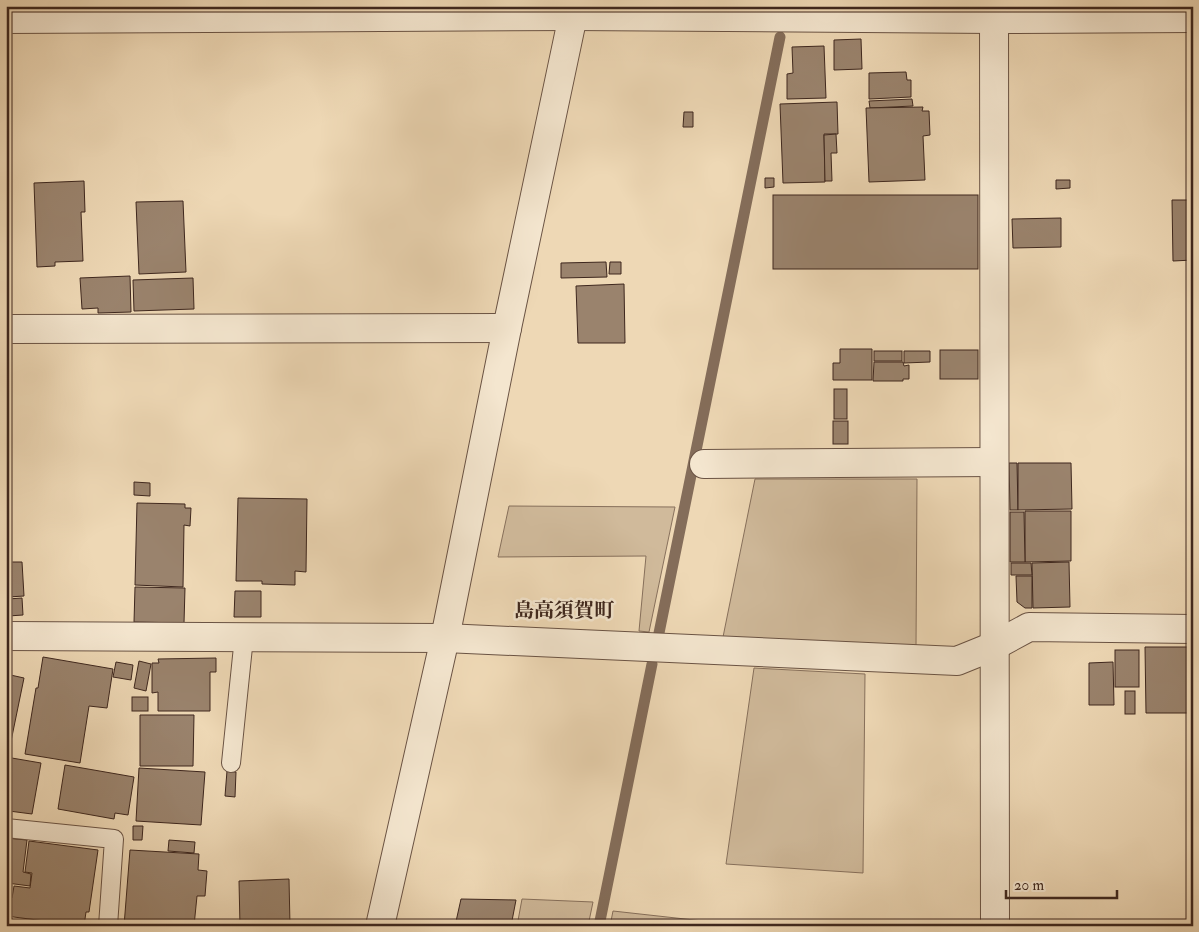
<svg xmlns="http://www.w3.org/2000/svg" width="1199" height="932" viewBox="0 0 1199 932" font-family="'IM FELL Double Pica','Noto Serif JP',serif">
<rect width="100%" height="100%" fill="#eed8b5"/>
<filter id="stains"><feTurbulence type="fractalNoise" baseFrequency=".004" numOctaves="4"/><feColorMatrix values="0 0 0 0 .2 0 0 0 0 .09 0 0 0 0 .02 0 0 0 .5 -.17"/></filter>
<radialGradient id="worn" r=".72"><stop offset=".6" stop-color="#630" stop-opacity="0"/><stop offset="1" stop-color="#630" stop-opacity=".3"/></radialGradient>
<g fill="#d0ba9b" stroke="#87705c">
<path d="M755,479H917L916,648L723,637Z"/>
<path d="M509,506L675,507L649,632L639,631L646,556L498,557Z"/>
<path d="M754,668L865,674L863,873L726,864Z"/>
<path d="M522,899L593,902L588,926H517Z"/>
<path d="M613,911L712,922L711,926H610Z"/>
</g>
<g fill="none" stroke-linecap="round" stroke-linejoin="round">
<g stroke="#846d5a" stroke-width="11">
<path d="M659,633L780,37"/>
<path d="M599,926L652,664"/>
</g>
</g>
<g fill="#9a836d" stroke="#3e271e">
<path d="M861,39L862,69L834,70V40Z"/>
<path d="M824,46L826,98L787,99V74L793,73L792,47Z"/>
<path d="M906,72L907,80H911V97L869,99V73Z"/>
<path d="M912,99L913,106L870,108L869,101Z"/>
<path d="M837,102L838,134H824L825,182L783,183L780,104Z"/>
<path d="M923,107L922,111H929L930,135L923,136L925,180L869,182L866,108Z"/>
<path d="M684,112H693V127H683Z"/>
<path d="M836,134L837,153H831L832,181H825L824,135Z"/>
<path d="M765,178H774V187L765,188Z"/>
<path d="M1056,180H1070V188L1056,189Z"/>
<path d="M84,181L85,212H81L83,261L55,262V266L37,267L34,183Z"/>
<rect x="773" y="195" width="205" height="74"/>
<path d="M1172,200H1193V260L1173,261Z"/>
<path d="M183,201L186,272L139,274L136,202Z"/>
<path d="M1061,218V247L1013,248L1012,219Z"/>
<path d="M606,262L607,277L561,278V263Z"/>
<path d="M610,262H621V274H609Z"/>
<path d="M130,276L131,312L98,313V308L82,309L80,278Z"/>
<path d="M193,278L194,309L134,311L133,280Z"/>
<path d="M624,284L625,343H578L576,286Z"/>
<path d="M840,349H872V380H833V363H840Z"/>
<rect x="940" y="350" width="38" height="29"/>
<rect x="874" y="351" width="28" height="10"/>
<path d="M904,351H930V362L904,363Z"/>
<path d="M874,362H903L904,366L909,365V379H903V381H873Z"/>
<rect x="834" y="389" width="13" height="30"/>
<rect x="833" y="421" width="15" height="23"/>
<path d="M1009,463H1017L1018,510H1010Z"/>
<path d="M1018,463H1071L1072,509L1018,510Z"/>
<path d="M134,482L150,483V496L134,495Z"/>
<path d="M238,498L307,499L306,572L295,571V585L262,584V581H236Z"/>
<path d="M137,503L185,504V508H191L190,526L184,525L183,587L135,585Z"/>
<path d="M1025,511H1071V561L1025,562Z"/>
<path d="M1010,512H1024L1025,562H1010Z"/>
<path d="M7,562H22L24,596L8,597Z"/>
<path d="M1069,562L1070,607L1033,608L1032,563Z"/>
<path d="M1011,563H1031L1032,575H1011Z"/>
<path d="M1016,576H1032V608H1025L1017,602Z"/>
<path d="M135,587L185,588L184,623L134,622Z"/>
<path d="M235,591H261V617H234Z"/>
<path d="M22,598L23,615L8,616V599Z"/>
<path d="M1145,647H1193V713H1146Z"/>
<rect x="1115" y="650" width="24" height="37"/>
<path d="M43,657L113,669L107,708L89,706L80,763L25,754L36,688H38Z"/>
<path d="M216,658V672H210V711H158V692L152,693V663H159L158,659Z"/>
<path d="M139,661L151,664L146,691L134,688Z"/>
<path d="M116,662L133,665L131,680L113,677Z"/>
<path d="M1113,662L1114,705H1089V663Z"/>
<path d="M6,674L24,678L9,751H6Z"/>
<rect x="1125" y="691" width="10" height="23"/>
<rect x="132" y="697" width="16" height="14"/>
<path d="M140,715H194L193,766H140Z"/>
<path d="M6,757L41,763L32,814L9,811L8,816L6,815Z"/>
<path d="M65,765L134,777L128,815L115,813L114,819L58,809Z"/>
<path d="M139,768L205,772L201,825L136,821Z"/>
<path d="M227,771L236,772L235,797L225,796Z"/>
<path d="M133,826H143L142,840H133Z"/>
<path d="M6,838L27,840L23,872L31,874L30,886L7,883Z"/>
<path d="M169,840L195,842L194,853L168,851Z"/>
<path d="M29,841L98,850L89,912H86L84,926L6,916L7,897L12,898L14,886L30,888L32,873L25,872Z"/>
<path d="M130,850L199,854L198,870L207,871L205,896H197L194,926H124Z"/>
<path d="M289,879L290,926H240L239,881Z"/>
<path d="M461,899L516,900L511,926H455Z"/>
</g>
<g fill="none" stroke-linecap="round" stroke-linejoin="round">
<defs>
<g id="service">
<path d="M231,763L244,637"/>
<path d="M6,828L114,839L108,926"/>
</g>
<g id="minor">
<path d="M994,6L995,926"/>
<path d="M6,19L573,16L994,19L1193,18"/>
<path d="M6,329L507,328"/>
<path d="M704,464L994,462"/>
<path d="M6,636L445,638L957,661L994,646L1029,627L1193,629"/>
</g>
<path id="tertiary" d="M380,926L445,638L507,328L575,6"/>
</defs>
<use href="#service" stroke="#6a5344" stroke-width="20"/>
<use href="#minor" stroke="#6a5344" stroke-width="30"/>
<use href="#tertiary" stroke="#6a5344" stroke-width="30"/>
<use href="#service" stroke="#f4e6cf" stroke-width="18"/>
<use href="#minor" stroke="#f4e6cf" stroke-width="28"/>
<use href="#tertiary" stroke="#f4e6cf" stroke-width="28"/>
</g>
<g text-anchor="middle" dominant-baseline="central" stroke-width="5" stroke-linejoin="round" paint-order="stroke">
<g font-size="20" font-weight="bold" fill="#3e271e" stroke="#f4e6cf">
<text x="564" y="610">島高須賀町</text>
</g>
</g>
<rect width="1199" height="932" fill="none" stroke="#eed8b5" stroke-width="25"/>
<rect x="8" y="8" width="1184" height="917" fill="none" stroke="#3e271e" stroke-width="2.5"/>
<rect x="12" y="12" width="1174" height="907" fill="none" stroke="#3e271e"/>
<path d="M1006 890v8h111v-8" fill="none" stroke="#3e271e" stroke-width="2.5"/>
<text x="1014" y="890" font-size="15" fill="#3e271e" stroke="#f4e6cf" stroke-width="4" paint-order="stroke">20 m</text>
<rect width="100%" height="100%" filter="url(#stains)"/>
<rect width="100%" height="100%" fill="url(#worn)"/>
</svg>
